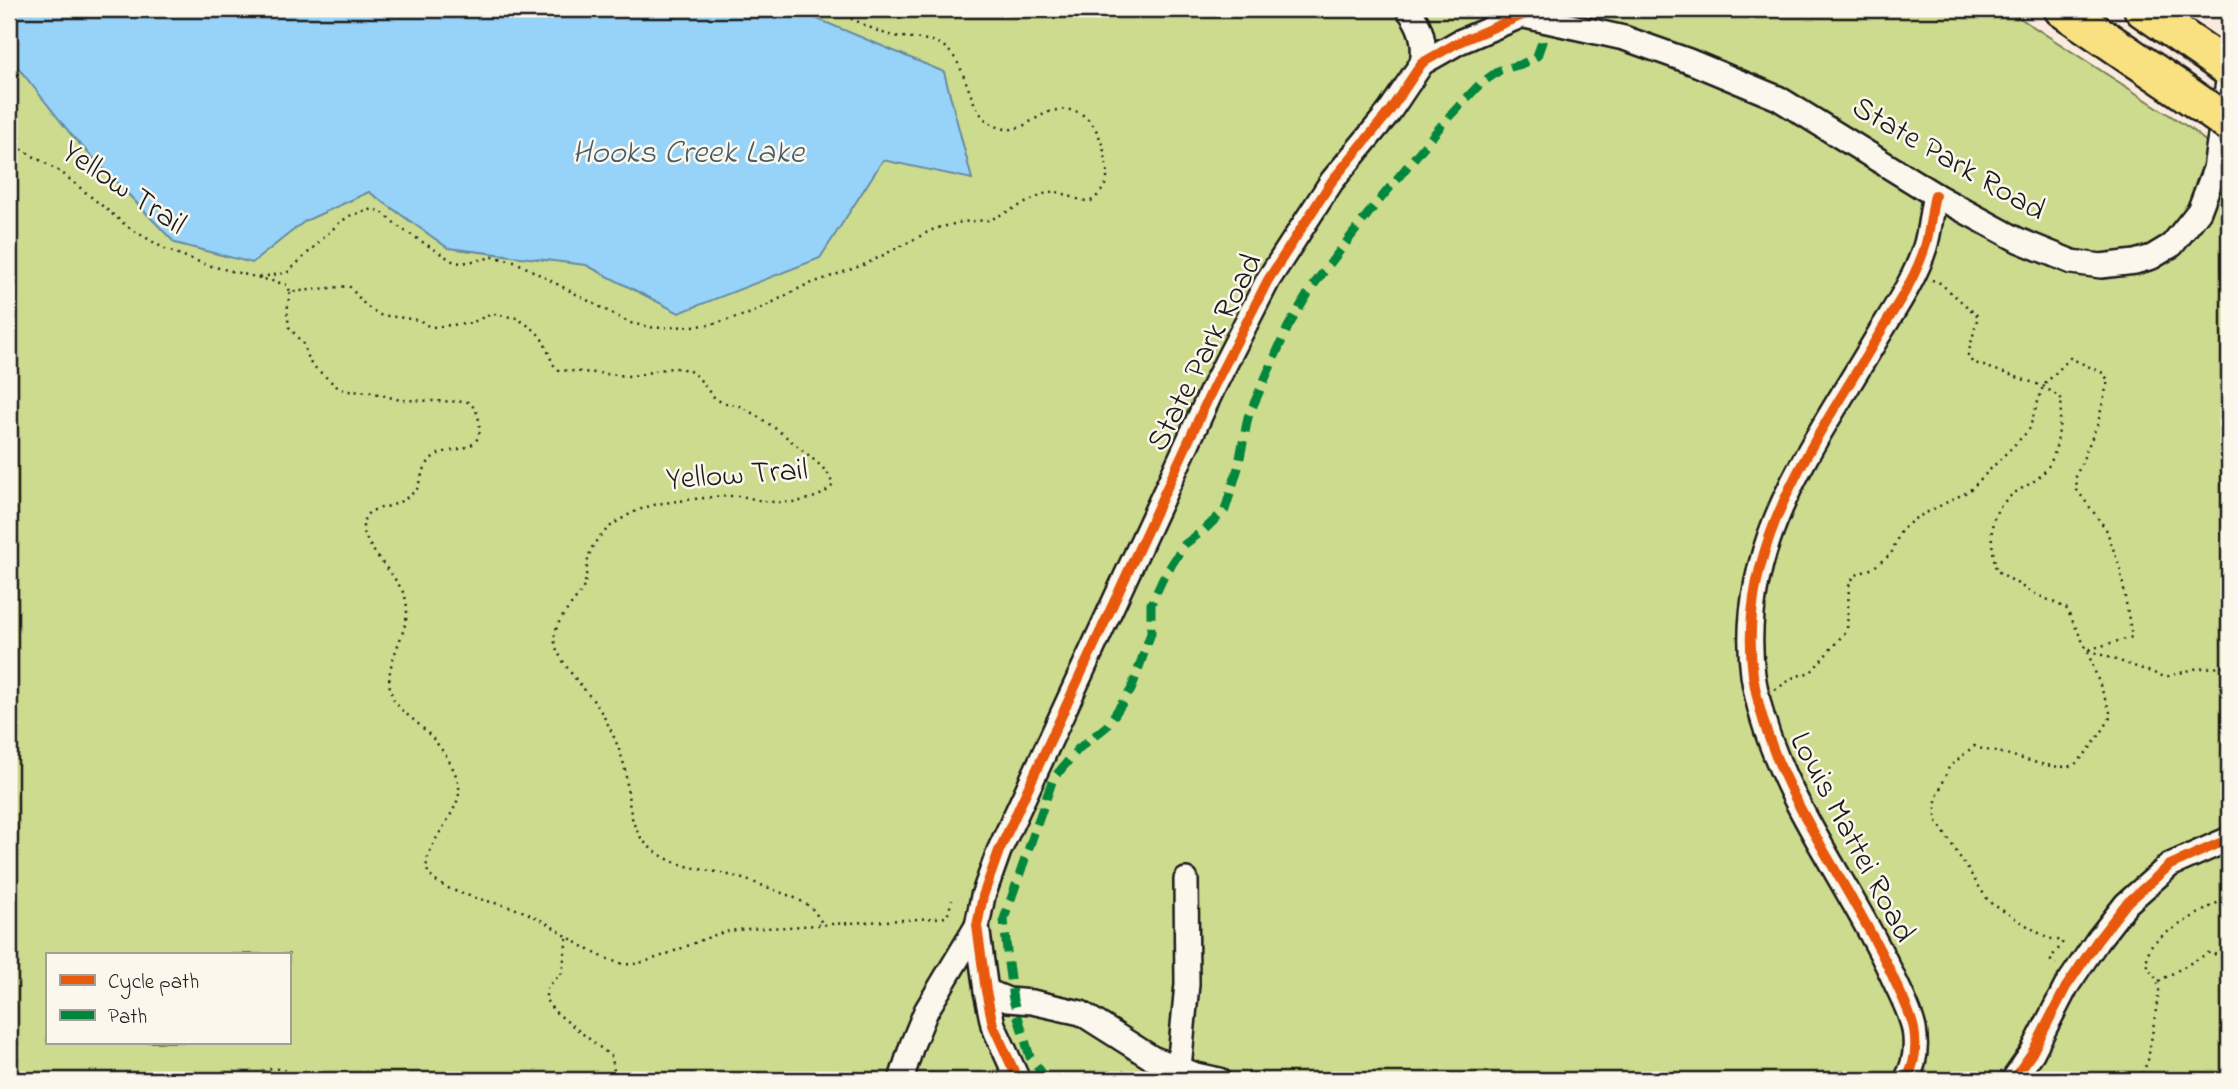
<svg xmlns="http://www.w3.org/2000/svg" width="2238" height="1089" viewBox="0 0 2238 1089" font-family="'Indie Flower',sans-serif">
<rect width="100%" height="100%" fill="#faebde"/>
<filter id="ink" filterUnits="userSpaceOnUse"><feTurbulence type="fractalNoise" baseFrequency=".0143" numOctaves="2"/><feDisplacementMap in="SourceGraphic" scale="14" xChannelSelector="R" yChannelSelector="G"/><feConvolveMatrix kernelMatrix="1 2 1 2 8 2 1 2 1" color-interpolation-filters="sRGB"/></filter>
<g filter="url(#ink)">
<path fill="#cddb8e" stroke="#747c55" stroke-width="2" fill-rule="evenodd" d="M9,9H2006L2191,129L2229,161V1080H9ZM47,954H289V1042H47Z"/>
<path fill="#97d3f8" stroke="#668aa0" stroke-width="2" d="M12,9H794L944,72L972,179L883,160L820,258L679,313L586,265L448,248L369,192L305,221L252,263L175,243L74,138L13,61Z"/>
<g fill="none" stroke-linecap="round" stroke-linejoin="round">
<defs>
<g id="minor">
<path d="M1408,9C1421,26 1426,42 1422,63"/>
<path d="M1493,9L1624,38L1689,61L1778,98L1935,195L2018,240L2072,262L2101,266L2135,262L2152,257L2172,245L2199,211L2215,169L2229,75"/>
<path d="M986,991L1008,1000L1032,1002L1081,1013L1152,1058L1196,1075L1219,1080"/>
<path d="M1179,1068L1187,984L1186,880"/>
<path d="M901,1080L912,1045L926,1011L977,926"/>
<path d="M1018,1080L993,1025L986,991L977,926L983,896L999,851L1213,388L1268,280L1332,181L1389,112L1422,63L1459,42L1523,15"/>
<path d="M1906,1080C1915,1065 1917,1047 1914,1029C1910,1010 1900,993 1892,975C1863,912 1822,853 1791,790C1773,753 1759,716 1753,675C1736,545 1816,442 1878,336C1895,308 1915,279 1925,247C1930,231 1931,212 1935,195"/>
<path d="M2013,1080L2032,1053L2066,987L2097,941L2126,904L2170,865L2229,839"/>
</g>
<g id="highway">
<path d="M2062,9L2175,86"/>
<path d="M2142,9L2229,69"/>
</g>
</defs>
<use href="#minor" stroke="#1c1c1c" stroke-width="28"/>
<use href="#highway" stroke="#1c1c1c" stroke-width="40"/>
<g stroke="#1c1c1c" stroke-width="2.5" stroke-dasharray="2 5" stroke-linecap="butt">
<path d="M9,142L62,173L128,227L165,249L207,265L288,285L290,292L349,286L366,306L380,315L420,320L426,325L433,327L471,323L486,316L494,314L517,318L536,331L544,342L553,364L558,370L630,376C648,375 665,365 683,369C701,372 704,391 718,400C726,405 735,403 743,408C770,422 798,446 821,466L829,475L833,485C818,503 785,504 764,501C755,500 746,496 737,496C713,496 687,500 663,503C637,507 596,528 589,556C585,569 588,581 581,592C569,610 546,628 558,652C567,671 583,687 596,704C607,720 617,742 623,761C631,791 624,828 652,849C673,866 696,868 721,873C742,878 762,885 782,893C791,896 803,901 810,907C815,911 819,919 823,924"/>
<path d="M260,277L287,273L338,224L349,216L373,209L382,212L399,227L454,262L462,263L494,257L514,261L630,323L655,328L709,325L752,313L804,286L866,264L934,229L962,222L990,220L1048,192C1064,190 1075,202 1091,201C1101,194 1109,183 1107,170C1104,138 1090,99 1049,112C1027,120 1017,139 990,123C968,109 968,68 948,50C932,35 906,40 886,34C873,30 860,22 847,17C839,14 830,12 822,9"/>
<path d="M1932,280L1940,283L1978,316L1968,355L1972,362L2043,386L2062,399C2059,422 2060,456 2043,473C2037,481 2025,486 2016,492C1984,514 1991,537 1996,570L2029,591L2066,608L2087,650L2111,715C2108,725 2084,758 2075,764C2061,773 2021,758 2006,754C1994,751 1985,751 1974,746L1949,767L1936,800V820L1989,902L2047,938L2063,941C2060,950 2052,953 2051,961L2056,964"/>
<path d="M290,292L287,311L289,327L303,344L311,364L336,386L346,391L371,392L400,400L468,402C475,407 477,412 479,420C485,459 447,443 431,459C424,467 420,480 417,489C411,495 403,501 395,504C385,509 368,507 364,520C356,541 398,575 405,597C416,632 376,664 394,700C399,709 408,715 416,722C434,737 455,763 459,787C463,812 416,851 429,874C441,893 496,902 516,909C556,922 583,955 624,964C646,968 705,935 730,931C749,928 769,928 788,927C841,923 894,921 947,917L952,900"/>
<path d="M2088,650L2165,677L2198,668L2229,667"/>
<path d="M1775,690L1794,677L1811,672L1847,630L1849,586L1854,576L1873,568L1891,554L1901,530L1916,518L1969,491L2029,430L2043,386L2070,358L2103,373L2108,380L2098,423L2076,476L2077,490L2106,529L2120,568L2132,637L2087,650"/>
<path d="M567,938L562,973L548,986L546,992V1000L554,1011L612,1057L614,1071L610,1076L602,1080"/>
<path d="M2159,981L2210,952L2229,961"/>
<path d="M252,1080C267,1061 285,1069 302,1080"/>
<path d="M2140,1080L2148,1060L2159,991C2159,976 2148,973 2147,961C2147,957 2149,949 2151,946C2160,933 2213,906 2229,896"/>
</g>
<use href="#minor" stroke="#fbf7ec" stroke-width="23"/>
<use href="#highway" stroke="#f9e181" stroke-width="35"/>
<defs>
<path id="highway-bridge" d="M2175,86L2229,124"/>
</defs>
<use href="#highway-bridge" stroke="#1c1c1c" stroke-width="40" stroke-linecap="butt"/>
<use href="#highway-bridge" stroke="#f9e181" stroke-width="35"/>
<path stroke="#00873e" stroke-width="9" stroke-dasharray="18 9" stroke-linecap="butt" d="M1047,1080L1030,1057L1013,1000L1008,963L1004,919L1053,779L1078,749L1107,726L1131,690L1151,633V604L1163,578L1185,544L1204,530L1225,510L1238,468L1248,417L1288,327L1312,287L1368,214L1445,121L1480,84L1500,70L1522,64L1537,56L1542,42L1541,34"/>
<defs>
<g id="cycleway">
<path d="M1018,1080L993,1025L986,991L977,926L983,896L999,851L1213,388L1268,280L1332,181L1389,112L1422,63L1459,42L1523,15"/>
<path d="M1906,1080C1915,1065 1917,1047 1914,1029C1910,1010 1900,993 1892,975C1863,912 1822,853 1791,790C1773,753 1759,716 1753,675C1736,545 1816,442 1878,336C1895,308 1915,279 1925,247C1930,231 1931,212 1935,195"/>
<path d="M2013,1080L2032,1053L2066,987L2097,941L2126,904L2170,865L2229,839"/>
</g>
</defs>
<use href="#cycleway" stroke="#fbf7ec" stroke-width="15"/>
<use href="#cycleway" stroke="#e8590c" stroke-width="10"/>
</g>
</g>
<g text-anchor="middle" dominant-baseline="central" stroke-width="5" stroke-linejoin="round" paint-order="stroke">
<g font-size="32" fill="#1c1c1c" stroke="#fbf7ec">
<text transform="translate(1948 160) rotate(30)">State Park Road</text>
<text transform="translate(123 189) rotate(34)">Yellow Trail</text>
<text transform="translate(1206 353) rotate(-63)">State Park Road</text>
<text transform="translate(737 476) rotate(-4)">Yellow Trail</text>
<text transform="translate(1851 838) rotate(62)">Louis Mattei Road</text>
</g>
<g font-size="33" font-style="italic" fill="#475c69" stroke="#fbf7ec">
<text x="688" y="154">Hooks Creek Lake</text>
</g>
</g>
<rect width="2238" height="1089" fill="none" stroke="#fbf7ec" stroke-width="35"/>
<rect x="18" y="18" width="2203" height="1054" fill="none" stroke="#1c1c1c" stroke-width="2.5" filter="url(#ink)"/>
<rect x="46" y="953" width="245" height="91" fill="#fbf7ec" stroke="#a29f99" stroke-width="2"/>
<rect x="60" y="975" width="35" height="10" fill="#e8590c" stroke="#a29f99" stroke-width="2"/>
<text x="108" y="988" font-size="21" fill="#1c1c1c">Cycle path</text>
<rect x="60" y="1010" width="35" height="10" fill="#00873e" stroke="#a29f99" stroke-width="2"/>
<text x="108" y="1023" font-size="21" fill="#1c1c1c">Path</text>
</svg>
